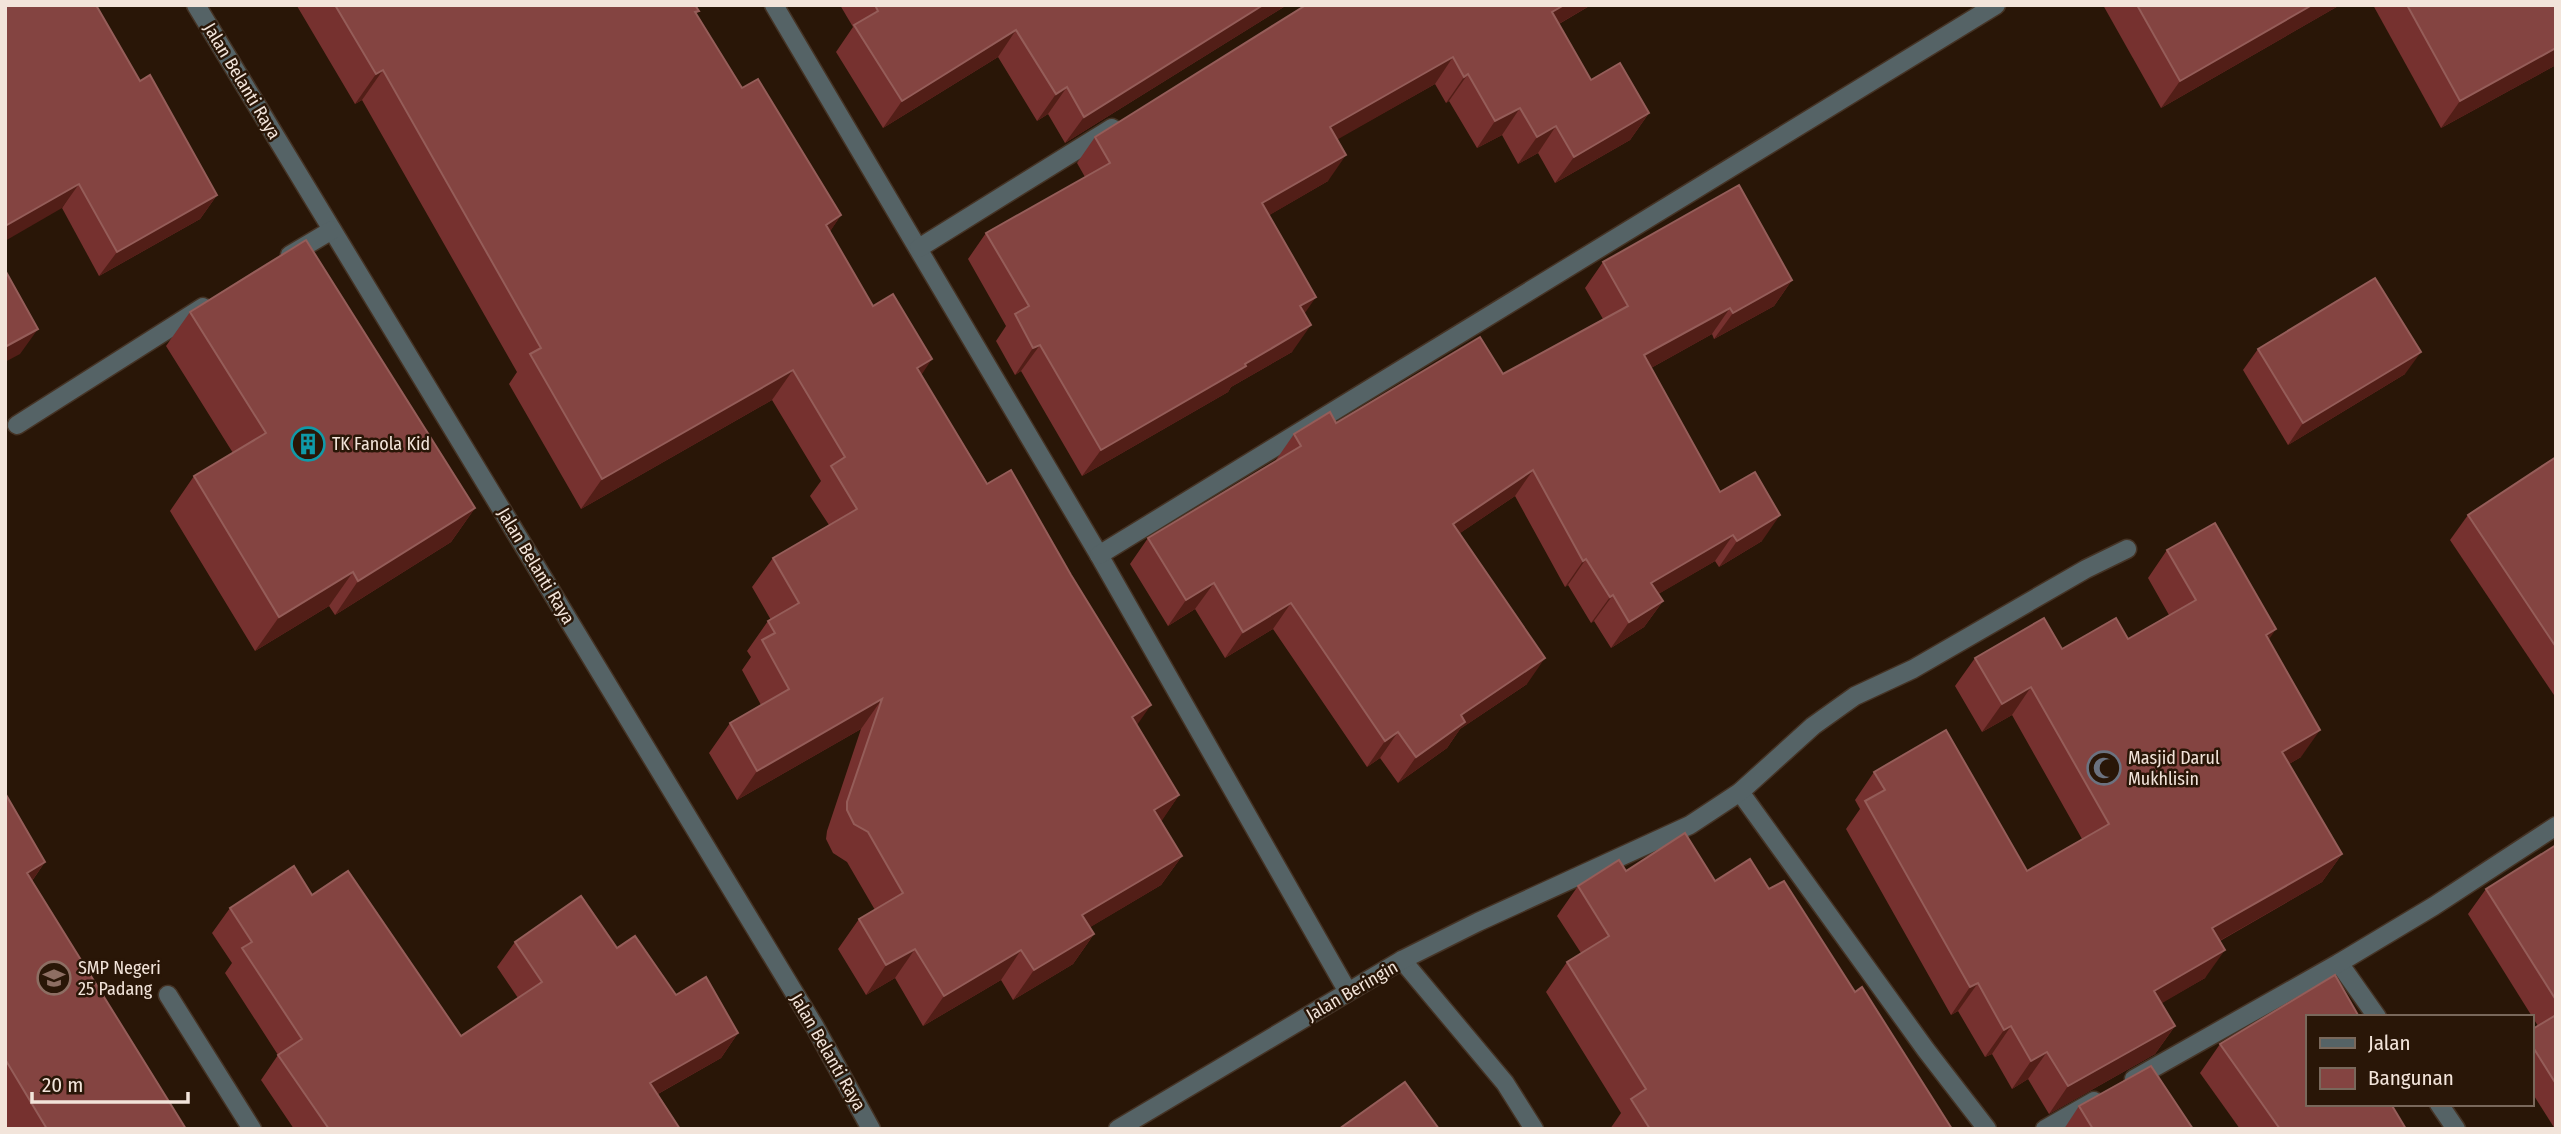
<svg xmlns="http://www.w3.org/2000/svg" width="2561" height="1134" viewBox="0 0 2561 1134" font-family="'Fira Sans Condensed',sans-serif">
<rect width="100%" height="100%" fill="#291607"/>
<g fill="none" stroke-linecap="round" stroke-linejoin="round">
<defs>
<g id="minor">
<path d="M196,5L815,1027L871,1129"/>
<path d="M774,5L1099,555L1348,992"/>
<path d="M919,248L1112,128"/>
<path d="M290,255L332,230"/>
<path d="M17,425L203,307"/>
<path d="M1099,555L1996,5"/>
<path d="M1740,792L1926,1050L1987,1129"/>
<path d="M1402,960L1505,1083L1534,1129"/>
<path d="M2339,963L2377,1017"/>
<path d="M168,995L252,1129"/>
<path d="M2134,1079L2339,963L2434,906L2556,826"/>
<path d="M2439,1104L2456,1129"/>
<path d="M1118,1129L1402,960L1478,922L1690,825L1740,792L1813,726L1855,696L1913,669L2086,569L2127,549"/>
<path d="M2045,1129L2094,1101"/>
</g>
</defs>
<use href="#minor" stroke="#453325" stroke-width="21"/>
<use href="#minor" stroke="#556366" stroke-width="18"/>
</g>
<g fill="#76312f">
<path d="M297,5H695L699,11L696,14L742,88L841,215L830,231L873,306L921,375L1179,795L1161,821L1182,856L1161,885L1090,927L1094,934L1073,964L1013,1000L1001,980L923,1026L895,978L866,995L838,949L859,919L875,910L847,862L833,853L826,839L827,831L861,729L737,800L709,753L730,723L761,705L742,670L751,657L747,651L768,621L771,620L752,587L773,558L829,525L810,496L821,481L772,400L581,509L509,384L517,372L362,100L355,104L297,6Z"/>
<path d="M840,5H1287L1065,143L1048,114L1037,121L998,57L883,128L836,52L853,27Z"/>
<path d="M1306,5H1591L1559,24L1591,80L1649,113L1630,140L1555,183L1538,153L1518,164L1502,135L1477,148L1449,101L1446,103L1435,84L1337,139L1328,181L1269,215L1304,314L1292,352L1231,387L1228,392L1082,476L1021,371L1015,375L996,341L1006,326L968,259L986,233L1085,177L1077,163L1095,137Z"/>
<path d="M2103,5H2340L2161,108Z"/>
<path d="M2373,5H2556V65L2441,128Z"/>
<path d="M140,81L217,195L200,219L99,276L62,208Z"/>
<path d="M1603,262L1792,280L1774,306L1714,339L1712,334L1651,368L1720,492L1762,541L1719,567L1715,561L1658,594L1663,601L1644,627L1611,648L1594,621L1591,623L1568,585L1565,587L1515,496L1460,533L1527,684L1460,729L1447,748L1398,783L1380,758L1367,767L1273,629L1225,658L1195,609L1168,626L1130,564L1148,538L1276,461V460L1294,434L1336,423L1503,374L1603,319L1585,288Z"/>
<path d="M190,312L475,508L451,542L335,615L329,606L255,651L170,511L194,476L233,453L166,346Z"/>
<path d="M2258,349L2405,374L2288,445L2243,370Z"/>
<path d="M2556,457V698L2450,540L2468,515Z"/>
<path d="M2167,550L2269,640L2301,757L2289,764L2342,854L2322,882L2220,941L2205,978L2161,1003L2175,1026L2155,1054L2049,1114L2028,1079L2012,1089L1992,1054L1985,1057L1958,1011L1951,1015L1846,829L1860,809L1855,800L1874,772L2027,871L2082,839L2012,715L1982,732L1955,686L1975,658L2062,649L2128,639L2169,615L2148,578Z"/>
<path d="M5,793L45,862L32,881L186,1129H5Z"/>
<path d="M2556,845V1129H2555L2531,1091V1030L2538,1026L2468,914L2486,889Z"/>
<path d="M1626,871L1715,881L1769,889L1855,992L1952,1129H1610L1621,1113L1546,992L1567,962L1581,953L1557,916L1578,886Z"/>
<path d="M312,895L461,1036L518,998L497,967L515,942L617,948L676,995L738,1033L721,1058L658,1094L680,1129H294L261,1080L278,1055L225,973L232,963L212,933L230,908Z"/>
<path d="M2307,1017L2406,1129H2240L2200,1073L2220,1044Z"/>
<path d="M2079,1106L2193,1129H2064Z"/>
</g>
<g fill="#521e17">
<path d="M1263,5H1287L1065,143L1084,117Z"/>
<path d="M1564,5H1591L1533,39L1552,12Z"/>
<path d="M2312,5H2340L2161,108L2180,81Z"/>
<path d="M1016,30L998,57L883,128L902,101Z"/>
<path d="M2556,48V65L2441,128L2460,101Z"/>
<path d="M1453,57L1435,84L1312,154L1330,127Z"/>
<path d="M383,70L362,100L355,104L376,74Z"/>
<path d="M1468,74L1449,101L1446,103L1464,77Z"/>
<path d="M1067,87L1048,114L1037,121L1056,94Z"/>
<path d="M1520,108L1502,135L1477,148L1495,121Z"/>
<path d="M1649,113L1630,140L1555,183L1574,157Z"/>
<path d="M1556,126L1538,153L1518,164L1537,137Z"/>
<path d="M1346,155L1328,181L1244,230L1262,203Z"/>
<path d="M79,184L62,208L5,241V226Z"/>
<path d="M217,195L200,219L99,276L117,252Z"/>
<path d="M841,215L821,245L826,225Z"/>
<path d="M1792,280L1774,306L1714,339L1733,313Z"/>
<path d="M1316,297L1298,323L1300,306Z"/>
<path d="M1730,308L1712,334L1626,382L1644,355Z"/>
<path d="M1311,325L1292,352L1231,387L1228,392L1082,476L1101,450Z"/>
<path d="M38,329L20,354L5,362V347Z"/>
<path d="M1040,345L1021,371L1015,375L1033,348Z"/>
<path d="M2421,352L2405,374L2288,445L2303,423Z"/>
<path d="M932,359L912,389L917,368Z"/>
<path d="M793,370L772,400L581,509L602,479Z"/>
<path d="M1533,470L1515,496L1435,550L1453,524Z"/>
<path d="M475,508L451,542L335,615L358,581Z"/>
<path d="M1780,515L1762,541L1719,567L1737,541Z"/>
<path d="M1733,535L1715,561L1633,609L1651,583Z"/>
<path d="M1586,559L1568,585L1565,587L1583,561Z"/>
<path d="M353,572L329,606L255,651L279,617Z"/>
<path d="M1214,583L1195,609L1168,626L1186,600Z"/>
<path d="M1613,595L1594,621L1591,623L1610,597Z"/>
<path d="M1663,601L1644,627L1611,648L1629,622Z"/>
<path d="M1291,603L1273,629L1225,658L1243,632Z"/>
<path d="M2276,629L2257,657L2266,635Z"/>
<path d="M1545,658L1527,684L1460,729L1447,748L1398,783L1416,757L1461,715Z"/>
<path d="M2031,687L2012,715L1982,732L2002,704Z"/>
<path d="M882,699L861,729L737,800L757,771Z"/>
<path d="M1151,705L1130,735L1132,717Z"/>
<path d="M2320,730L2301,757L2262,780L2282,752Z"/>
<path d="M1398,732L1380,758L1367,767L1385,741Z"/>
<path d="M1179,795L1159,825L1154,810Z"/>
<path d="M2342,854L2322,882L2193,956L2212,928Z"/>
<path d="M1182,856L1161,885L1062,944L1082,915Z"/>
<path d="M45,862L20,898L27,873Z"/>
<path d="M1094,934L1073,964L1013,1000L1034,970Z"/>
<path d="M915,949L895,978L866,995L886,965Z"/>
<path d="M1021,950L1001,980L923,1026L944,996Z"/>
<path d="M2225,950L2205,978L2135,1019L2154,991Z"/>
<path d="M1978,983L1958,1011L1951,1015L1970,987Z"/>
<path d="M2011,1026L1992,1054L1985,1057L2004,1030Z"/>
<path d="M2175,1026L2155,1054L2049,1114L2068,1086Z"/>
<path d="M738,1033L721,1058L633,1108L650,1083Z"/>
<path d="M2047,1052L2028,1079L2012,1089L2031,1061Z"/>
</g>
<g fill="#844441" stroke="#955d59" stroke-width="2">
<path d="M5,5H96L140,81L150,75L217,195L117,252L79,184L5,226Z"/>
<path d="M335,5H695L699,11L695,12L742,88L758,79L841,215L826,225L873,306L893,294L932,359L917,368L987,484L1011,470L1071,575L1151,705L1132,717L1179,795L1154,810L1182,856L1082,915L1094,934L1034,970L1021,950L944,996L915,949L886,965L859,919L903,893L868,832L854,824L847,810V802L882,699L757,771L730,723L789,689L762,640L775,633L768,621L799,603L773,558L857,509L831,466L845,457L793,370L602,479L530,354L541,348L383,70L376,74Z"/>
<path d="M875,5H1263L1084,117L1067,87L1056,94L1016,30L902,101L854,25L878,11Z"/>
<path d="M1306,5H1564L1552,12L1591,80L1620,63L1649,113L1574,157L1556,126L1537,137L1520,108L1495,121L1468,74L1464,77L1453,57L1330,127L1346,155L1262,203L1316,297L1300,306L1311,325L1245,364L1246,366L1101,450L1040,345L1033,348L1015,314L1029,306L986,233L1110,163L1095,137Z"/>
<path d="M2137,5H2312L2180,81Z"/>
<path d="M2407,5H2556V48L2460,101Z"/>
<path d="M1739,185L1792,280L1733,313L1730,308L1644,355L1720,492L1755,472L1780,515L1737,541L1733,535L1651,583L1663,601L1629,622L1613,595L1610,597L1586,559L1583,561L1533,470L1453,524L1545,658L1461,715L1465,722L1416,757L1398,732L1385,741L1291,603L1243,632L1214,583L1186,600L1148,538L1301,446L1294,434L1330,412L1336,423L1480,337L1503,374L1628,306L1603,262Z"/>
<path d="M306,240L475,508L358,581L353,572L279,617L194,476L266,433L190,312Z"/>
<path d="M5,270L38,329L5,347Z"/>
<path d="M2375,278L2421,352L2303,423L2258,349Z"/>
<path d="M2556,457V647L2468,515Z"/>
<path d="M2215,523L2276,629L2266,635L2320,730L2282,752L2342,854L2212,928L2225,950L2154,991L2175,1026L2068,1086L2047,1052L2031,1061L2011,1026L2004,1030L1978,983L1970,987L1865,801L1885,790L1874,772L1946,730L2027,871L2109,824L2031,687L2002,704L1975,658L2044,618L2062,649L2116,618L2128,639L2196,600L2167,550Z"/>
<path d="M5,793L45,862L27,873L186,1129H47L5,1059Z"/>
<path d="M1685,833L1715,881L1750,859L1769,889L1784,881L1855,992L1862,987L1952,1129H1650L1631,1099L1646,1089L1567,962L1609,936L1578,886L1619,860L1626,871Z"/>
<path d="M2556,845V1000L2486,889Z"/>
<path d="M294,866L312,895L348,871L461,1036L542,982L515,942L581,896L617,948L635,936L676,995L706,977L738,1033L650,1083L680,1129H329L278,1055L302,1039L242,948L252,942L230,908Z"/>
<path d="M2335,975L2358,1015L2356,1017H2307V1104H2391L2406,1129H2280L2220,1044Z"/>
<path d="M2556,1015V1084L2531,1044V1030Z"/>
<path d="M2151,1066L2193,1129H2093L2079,1106Z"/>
<path d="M1405,1082L1439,1129H1339Z"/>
</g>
<defs>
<symbol id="building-ring" viewBox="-11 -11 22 22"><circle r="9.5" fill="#291607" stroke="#0f9aa8" stroke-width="1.5"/><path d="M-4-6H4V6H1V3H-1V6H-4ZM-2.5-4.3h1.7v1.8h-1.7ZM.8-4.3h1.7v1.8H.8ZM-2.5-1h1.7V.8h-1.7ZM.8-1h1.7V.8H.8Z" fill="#0f9aa8"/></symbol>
<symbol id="mosque-ring" viewBox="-11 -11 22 22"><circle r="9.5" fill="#291607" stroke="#6b7280" stroke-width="1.5"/><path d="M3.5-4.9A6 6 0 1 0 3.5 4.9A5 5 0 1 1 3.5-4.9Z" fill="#6b7280"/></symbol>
<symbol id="school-ring" viewBox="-11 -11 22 22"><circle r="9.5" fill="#291607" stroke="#8d6e63" stroke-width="1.5"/><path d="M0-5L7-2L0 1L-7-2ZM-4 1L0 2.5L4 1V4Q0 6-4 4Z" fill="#8d6e63"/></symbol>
</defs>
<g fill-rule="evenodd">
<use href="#building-ring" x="289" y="425" width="38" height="38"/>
<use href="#mosque-ring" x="2085" y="749" width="38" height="38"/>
<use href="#school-ring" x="35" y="959" width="38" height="38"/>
</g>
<g text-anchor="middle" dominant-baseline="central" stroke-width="5" stroke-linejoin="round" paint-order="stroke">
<g font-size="18" fill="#f2e4da" stroke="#291607">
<text transform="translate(242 81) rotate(59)">Jalan Belanti Raya</text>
<text transform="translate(536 566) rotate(59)">Jalan Belanti Raya</text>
<text transform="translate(1352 991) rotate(-30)">Jalan Beringin</text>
<text transform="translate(828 1052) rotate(60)">Jalan Belanti Raya</text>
</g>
<g font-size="18" fill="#f2e4da" stroke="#291607" text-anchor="start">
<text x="332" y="444">TK Fanola Kid</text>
<text x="2128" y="758">Masjid Darul<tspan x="2128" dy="21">Mukhlisin</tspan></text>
<text x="78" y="968">SMP Negeri<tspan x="78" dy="21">25 Padang</tspan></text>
</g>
</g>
<rect width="2561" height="1134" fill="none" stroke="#f2e4da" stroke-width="14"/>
<rect x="2306" y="1015" width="228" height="91" fill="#291607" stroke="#79685b" stroke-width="2"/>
<rect x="2320" y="1038" width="35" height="10" fill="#556366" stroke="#79685b" stroke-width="2"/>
<text x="2368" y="1050" font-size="21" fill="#f2e4da">Jalan</text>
<rect x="2320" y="1068" width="35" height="21" fill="#844441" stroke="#79685b" stroke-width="2"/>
<text x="2368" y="1085" font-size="21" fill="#f2e4da">Bangunan</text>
<path d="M32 1092v10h156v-10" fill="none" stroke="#f2e4da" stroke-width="3.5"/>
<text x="42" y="1092" font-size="21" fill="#f2e4da" stroke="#291607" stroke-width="5" paint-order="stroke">20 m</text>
</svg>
